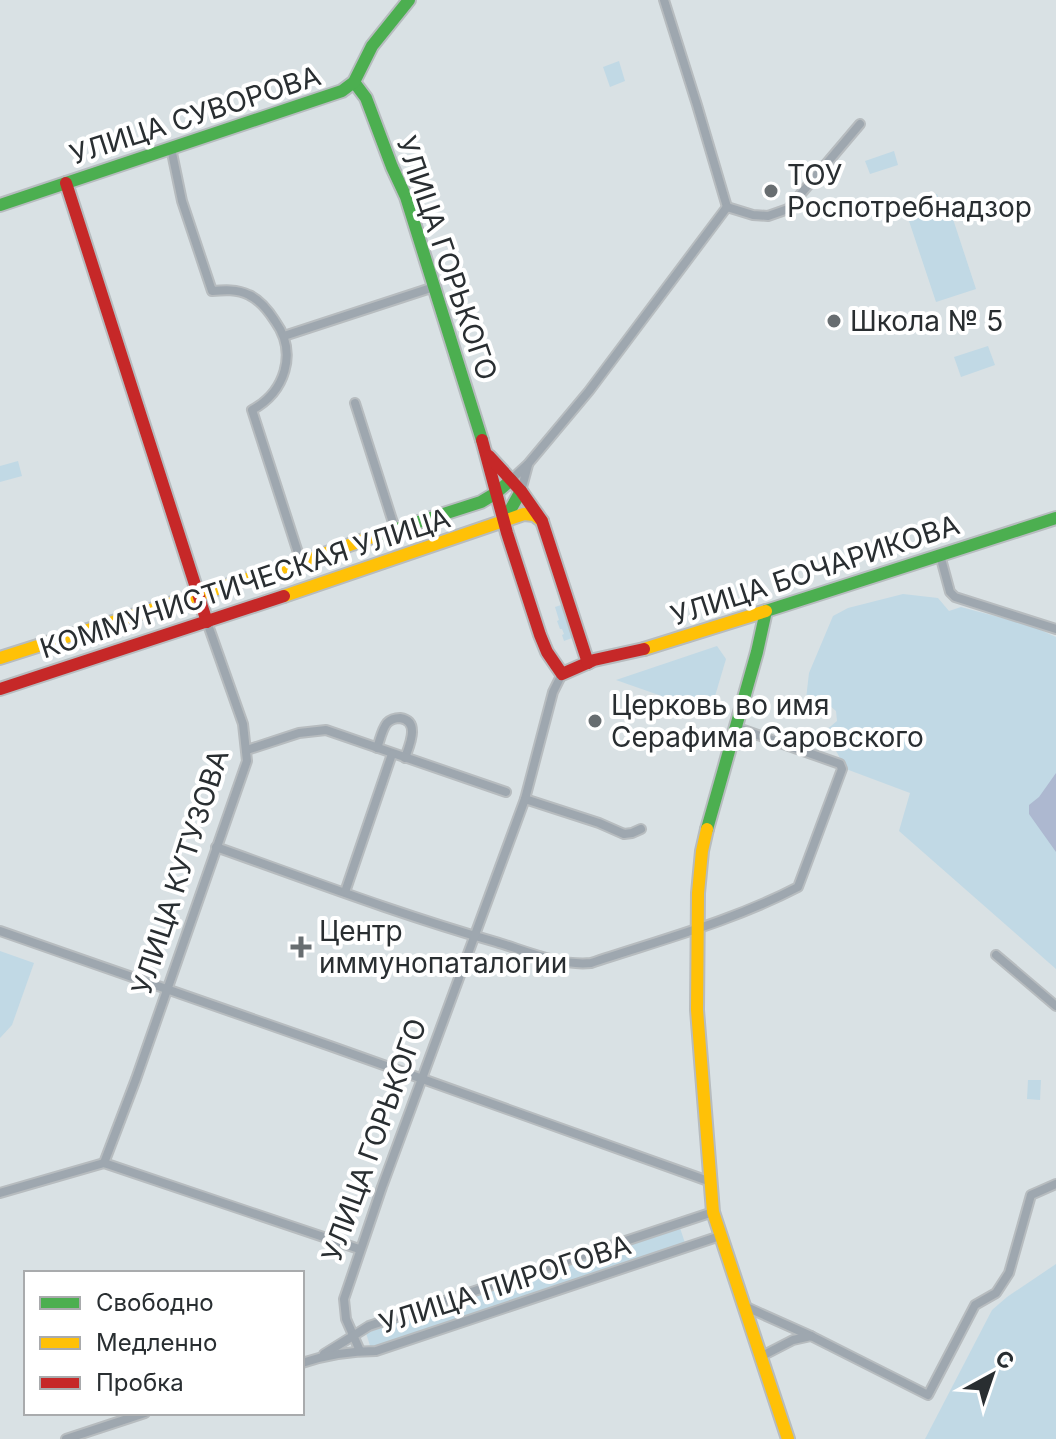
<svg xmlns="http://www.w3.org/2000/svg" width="1056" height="1439" viewBox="0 0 1056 1439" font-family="Inter,sans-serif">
<rect width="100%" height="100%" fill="#d9e1e4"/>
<g fill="#c1d9e5">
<path d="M619,61L625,81L610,87L603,67Z"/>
<path d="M894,151L898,165L870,174L865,161Z"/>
<path d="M937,194L944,214L934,218L951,213L976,289L936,302L904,206Z"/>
<path d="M988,346L995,365L961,377L954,357Z"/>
<path d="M18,461L22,476L0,482V466Z"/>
<path d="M903,594L938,598L949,611L961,607L1032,626L1056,637V969L899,831L910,793L846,769L825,731L837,721L836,711L830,706L820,708L817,704L811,707L806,699L809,673L833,616L848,608Z"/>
<path d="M561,605L572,638L564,641L562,635L564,634L562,629H560L557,621L559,620L555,607Z"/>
<path d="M717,646L726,659L710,713L616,680Z"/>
<path d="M0,951L34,963L12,1025L0,1038Z"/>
<path d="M1028,1080H1041L1040,1100L1027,1099Z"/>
<path d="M680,1228L685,1243L371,1349L366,1333Z"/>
<path d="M1056,1264V1439H925L992,1310L1007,1297Z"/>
</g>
<path fill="#adb8d0" d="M1056,773V852L1029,814V805L1039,797Z"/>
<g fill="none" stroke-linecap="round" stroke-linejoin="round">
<defs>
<g id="street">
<path d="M664,0L697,105L727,207"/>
<path d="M171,148L182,201L212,291C224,290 237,289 249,295C260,300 268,310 275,321C298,353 285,392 252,410L301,562"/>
<path d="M727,207L753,215L768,216L788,209L860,124"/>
<path d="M284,336L434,287"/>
<path d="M355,403L395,529"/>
<path d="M511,480L528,464L589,391L727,207"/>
<path d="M521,491L528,465"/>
<path d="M940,555L950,592L955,597L1056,629"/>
<path d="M377,748C380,740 382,729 387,723C391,719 395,718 400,718C421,721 409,746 405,758"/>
<path d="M247,750L299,733L326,730L506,792"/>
<path d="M525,799L599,823L624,834L632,833L641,829"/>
<path d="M216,847C309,880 401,915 496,942C526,951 559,966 591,963C660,940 733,921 798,887L842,769L840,764L735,727"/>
<path d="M345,892L392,754"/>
<path d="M0,931L333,1047L711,1182"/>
<path d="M996,955L1056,1006"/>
<path d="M104,1163L136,1079L247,761L243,724L207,622"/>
<path d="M0,1193L104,1163L359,1249"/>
<path d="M744,1306L811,1336"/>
<path d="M360,1351L346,1319L344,1299L382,1187L525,799L553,692L562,674"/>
<path d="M324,1354L369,1326L713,1212"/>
<path d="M760,1357L793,1340L811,1336L928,1395L975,1305L996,1293L1009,1273L1031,1195L1056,1184"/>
<path d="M302,1363C326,1355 351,1351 376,1351L720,1236"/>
<path d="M66,1439L145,1413"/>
</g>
<g id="fast">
<path d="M354,82L366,98L392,167L406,197L482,440"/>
<path d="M0,205L342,91L354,82L372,46L409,0"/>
<path d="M504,521L521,491"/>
<path d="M375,536L481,502L496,493L511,480"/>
<path d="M707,829L757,652L766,611L1056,518"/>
</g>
<g id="slow">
<path d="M284,596L524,514L534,515L542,521"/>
<path d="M644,649L766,611"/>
<path d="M0,658L301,562L375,536"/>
<path d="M707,829L702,851L698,893L697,1010L713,1212L788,1439"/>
</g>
<g id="jam">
<path d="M66,183L207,622"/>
<path d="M482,440L507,533L540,635L547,652L562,674L594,660L644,649"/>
<path d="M489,456L521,491L542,521L588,663"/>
<path d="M0,689L284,596"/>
</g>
</defs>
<use href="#street" stroke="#b7bcbf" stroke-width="12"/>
<use href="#fast" stroke="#b7bcbf" stroke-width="16"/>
<use href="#slow" stroke="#b7bcbf" stroke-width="16"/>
<use href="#jam" stroke="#b7bcbf" stroke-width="16"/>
<use href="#street" stroke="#9ea7af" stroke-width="8"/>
<use href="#fast" stroke="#4caf50" stroke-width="12"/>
<use href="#slow" stroke="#ffc107" stroke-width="12"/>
<use href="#jam" stroke="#c62828" stroke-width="12"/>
</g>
<g fill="#676d70" stroke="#fff" stroke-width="3">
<circle cx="771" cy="191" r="8"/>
<circle cx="834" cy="321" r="8"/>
<circle cx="595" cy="721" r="8"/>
<path d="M297 935h8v8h8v8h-8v8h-8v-8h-8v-8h8z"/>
</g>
<g text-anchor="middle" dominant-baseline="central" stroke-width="8" stroke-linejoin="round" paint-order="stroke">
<g font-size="28" fill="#292e31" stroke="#fff">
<text transform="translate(195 115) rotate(-18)">УЛИЦА СУВОРОВА</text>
<text transform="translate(447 258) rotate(71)">УЛИЦА ГОРЬКОГО</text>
<text transform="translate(815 570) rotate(-18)">УЛИЦА БОЧАРИКОВА</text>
<text transform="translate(245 583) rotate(-18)">КОММУНИСТИЧЕСКАЯ УЛИЦА</text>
<text transform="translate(180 872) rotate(-72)">УЛИЦА КУТУЗОВА</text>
<text transform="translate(374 1140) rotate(-70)">УЛИЦА ГОРЬКОГО</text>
<text transform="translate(505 1284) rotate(-18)">УЛИЦА ПИРОГОВА</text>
</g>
<g font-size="28" fill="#292e31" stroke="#fff" text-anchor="start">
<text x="787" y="175">ТОУ<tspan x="787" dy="32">Роспотребнадзор</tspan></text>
<text x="850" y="321">Школа № 5</text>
<text x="611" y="705">Церковь во имя<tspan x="611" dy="32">Серафима Саровского</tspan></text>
<text x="319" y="931">Центр<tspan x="319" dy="32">иммунопаталогии</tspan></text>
</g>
</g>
<rect x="24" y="1271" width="280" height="144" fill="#ffffff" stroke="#a9abad" stroke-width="2"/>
<rect x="40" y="1297" width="40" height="12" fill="#4caf50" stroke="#a9abad" stroke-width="2"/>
<text x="96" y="1311" font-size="24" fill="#292e31">Свободно</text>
<rect x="40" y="1337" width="40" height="12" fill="#ffc107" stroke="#a9abad" stroke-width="2"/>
<text x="96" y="1351" font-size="24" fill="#292e31">Медленно</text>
<rect x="40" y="1377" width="40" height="12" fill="#c62828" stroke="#a9abad" stroke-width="2"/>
<text x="96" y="1391" font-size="24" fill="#292e31">Пробка</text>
<g transform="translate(992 1375) rotate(40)" stroke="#ffffff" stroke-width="6" paint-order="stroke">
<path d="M0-6L14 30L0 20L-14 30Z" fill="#292e31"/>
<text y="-12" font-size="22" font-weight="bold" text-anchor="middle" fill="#292e31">С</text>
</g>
</svg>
